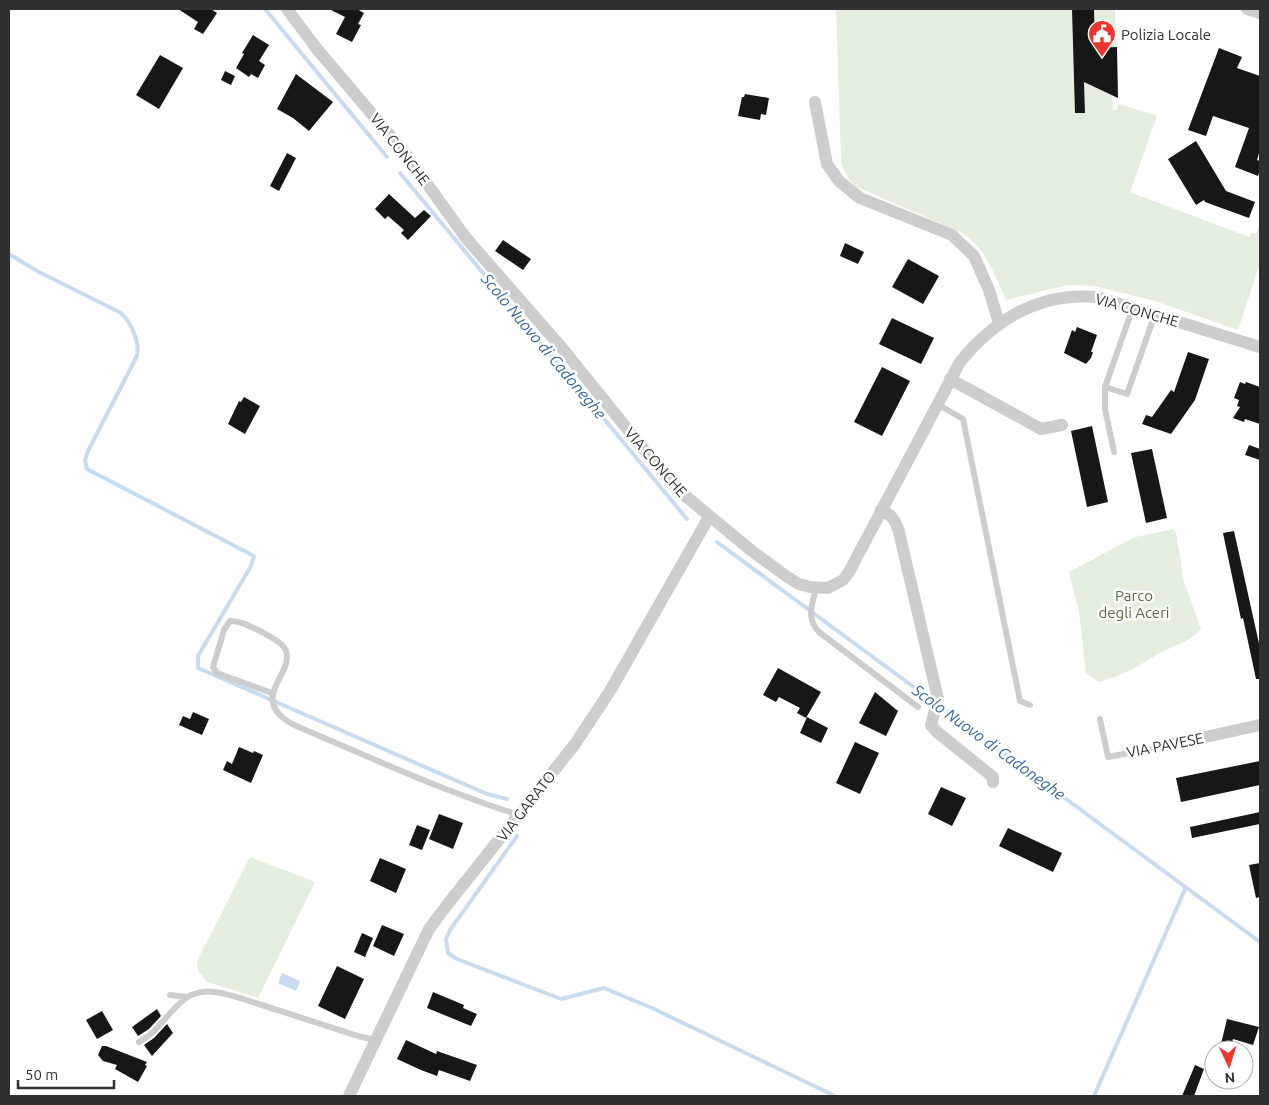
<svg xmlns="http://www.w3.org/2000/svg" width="1269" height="1105" viewBox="0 0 1269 1105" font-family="Ubuntu,sans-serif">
<rect width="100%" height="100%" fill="#fff"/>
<g fill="#e4eede">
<path d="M836,9H1115L1118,98L1112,96L1113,110H1117L1119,104L1157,116L1130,192L1249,237L1251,233L1256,234L1260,224V263L1238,330L1155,301L1094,286L1068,285L1006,300C994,273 986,248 960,232L857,187C848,180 843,171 841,160Z"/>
<path d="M1174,529V532H1176L1184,582L1201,629C1189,643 1174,645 1158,654C1137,667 1124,675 1099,682L1086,673L1079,612L1069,572L1135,537Z"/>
<path d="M250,857L315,882L258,998L207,982L198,970L197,961Z"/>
</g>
<path fill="#c9dbee" d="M282,973L300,981L296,991L278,983Z"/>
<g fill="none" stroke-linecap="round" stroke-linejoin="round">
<g stroke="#c9dbee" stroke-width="4">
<path d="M265,9L387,157"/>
<path d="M400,173L687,519"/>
<path d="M9,254L39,272L121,313C131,323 140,341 137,356L88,451L85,460L87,469L254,556L251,566L198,656V668L487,794L507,799"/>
<path d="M717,542L934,702"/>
<path d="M940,706L1260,942"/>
<path d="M517,836L450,930L446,939L448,953L457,959L561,999L604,988L652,1008L835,1096"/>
<path d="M1094,1096L1186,887"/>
</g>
</g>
<g fill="#171717">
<path d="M178,9H211L217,13L203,34L194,29L198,22Z"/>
<path d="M329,9H357L364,13L358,24L361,25L352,42L336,34L345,17Z"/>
<path d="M1072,9H1094L1095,48L1117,47L1118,98L1084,82L1085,113H1075Z"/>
<path d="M253,35L269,45L259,61L265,65L258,78L251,74L249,77L236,68L244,54L242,53Z"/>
<path d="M1219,48L1242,57L1237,68L1260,76V150L1257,160L1260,161V170L1258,176L1235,167L1249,128L1213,116L1206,136L1188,130Z"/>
<path d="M160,55L183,68L159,109L136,95Z"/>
<path d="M225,71L235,76L231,85L221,80Z"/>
<path d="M296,74L333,102L309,131L293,118L277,109Z"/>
<path d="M745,94L769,98L766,115L761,114L760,120L738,116L742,97H744Z"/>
<path d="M1196,141L1226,191L1255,202L1249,218L1205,202L1204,200L1196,205L1168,159Z"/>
<path d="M287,153L296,158L279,191L270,186Z"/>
<path d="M389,194L415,218L424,210L431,216L408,240L401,233L404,230L388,216L385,219L375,209Z"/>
<path d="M503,240L531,259L523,270L495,251Z"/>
<path d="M845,243L864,252L858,264L840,256Z"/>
<path d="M908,259L939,276L923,304L892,287Z"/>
<path d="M892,318L934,338L921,364L879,344Z"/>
<path d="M1077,327L1097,335L1091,352H1093L1091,358L1086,364L1064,353L1072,330L1075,332Z"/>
<path d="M1188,352L1209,359L1195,400L1171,434L1142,424L1146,415L1152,417L1171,390L1174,392Z"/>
<path d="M882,367L910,381L882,436L854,422Z"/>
<path d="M1240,382L1245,384L1246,382L1260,387V424L1245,419L1244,422L1233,418L1240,407L1237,406L1239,400L1234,398Z"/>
<path d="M244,397L260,406L245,434L228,424L239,401L241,402Z"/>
<path d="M1092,426L1108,502L1087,507L1071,431Z"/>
<path d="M1249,445L1260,449V460L1245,455Z"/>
<path d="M1152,449L1167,518L1146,523L1131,453Z"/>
<path d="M1234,531L1260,648V679H1256L1243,618L1241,619L1223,533Z"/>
<path d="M778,668L821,692L806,718L797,713L800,708L779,697L776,702L763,695Z"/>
<path d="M875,692L898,711L886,736L859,723Z"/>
<path d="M193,712L209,719L202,735L179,725L183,716L190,719Z"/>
<path d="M807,717L828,728L821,743L800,733Z"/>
<path d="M855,742L879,753L860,794L836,783Z"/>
<path d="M239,747L253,753L254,751L263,755L251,783L223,770L227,761L232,764Z"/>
<path d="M1260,761V785L1181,802L1176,778Z"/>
<path d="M941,787L966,798L952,826L928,814Z"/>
<path d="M1260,812V824L1192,838L1190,827Z"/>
<path d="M439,814L463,823L453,849L429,839Z"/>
<path d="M417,825L430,830L422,850L409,845Z"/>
<path d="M1008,828L1062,853L1053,872L999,846Z"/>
<path d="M380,858L406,869L396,893L370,881Z"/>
<path d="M1260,863V897L1256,898L1249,865Z"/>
<path d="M382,925L404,934L394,956L373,946Z"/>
<path d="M362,933L373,938L365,957L354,952Z"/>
<path d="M337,966L364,979L345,1019L318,1006Z"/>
<path d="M433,992L464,1005L463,1008L477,1014L471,1026L427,1008Z"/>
<path d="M157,1009L161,1016L149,1029L138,1036L132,1027Z"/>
<path d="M102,1011L113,1030L97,1039L86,1020Z"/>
<path d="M1227,1019L1259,1027L1253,1045L1233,1039L1231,1047L1221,1044Z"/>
<path d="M167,1024L173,1033L152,1056L144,1045L154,1038Z"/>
<path d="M406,1040L436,1054L437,1051L477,1065L470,1081L439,1070L437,1076L421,1070L397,1059Z"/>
<path d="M102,1046H106L147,1062L145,1065L147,1066L138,1082L115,1069L117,1065L103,1061L98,1055Z"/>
<path d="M1195,1065L1204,1069L1194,1096H1182Z"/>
</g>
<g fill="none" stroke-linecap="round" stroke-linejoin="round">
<g stroke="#cdcdcd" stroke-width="6">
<path d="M1133,307L1105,387L1127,394L1155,314"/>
<path d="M1105,387V409L1114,452"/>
<path d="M937,404L963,419L1020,701L1030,705"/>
<path d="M816,588C812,604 806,619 819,632L918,707"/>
<path d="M272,693L217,673L213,667L224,630L230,621C242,621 251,627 262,632C269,636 276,639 282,645C302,666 255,691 280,715C284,720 291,723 296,726C370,757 442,791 519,815"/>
<path d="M1100,719L1108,757L1169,745"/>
<path d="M170,995L187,997"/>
<path d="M139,1042C143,1039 148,1037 152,1033C164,1022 179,999 194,994C209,988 226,994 240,998L358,1036L375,1040"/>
</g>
<g stroke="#cdcdcd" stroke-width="12">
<path d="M287,9L317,49L405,153L466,238L562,348L662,472L683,494L752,551L786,576L799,584L810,587L828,588L843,580L849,572L960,362C995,319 1039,292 1097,297L1260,347"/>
<path d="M1247,9L1260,13"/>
<path d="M815,102L827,164L839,181L860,198L952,235L974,256L989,290L999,323"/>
<path d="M950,379L1041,429L1062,425"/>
<path d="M881,510C892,514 896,522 899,532L938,699L931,725L937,732L993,777V782"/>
<path d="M1169,745L1260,725"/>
<path d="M349,1096L429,929L447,905L575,744L610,691L709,517"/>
</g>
</g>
<defs>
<symbol id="civic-pin" viewBox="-11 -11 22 30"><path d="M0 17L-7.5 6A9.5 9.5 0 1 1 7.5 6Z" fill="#ee352b" stroke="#fff"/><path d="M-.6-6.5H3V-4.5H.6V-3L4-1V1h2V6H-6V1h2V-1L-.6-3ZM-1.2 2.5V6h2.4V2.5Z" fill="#fff"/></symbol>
</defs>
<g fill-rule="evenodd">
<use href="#civic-pin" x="1086" y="18" width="32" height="43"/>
</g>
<g text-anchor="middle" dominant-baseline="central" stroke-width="5" stroke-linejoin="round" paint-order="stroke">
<g font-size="15" fill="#303030" stroke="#fff" text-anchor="start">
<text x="1121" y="34">Polizia Locale</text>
</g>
<g font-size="15" fill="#303030" stroke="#fff">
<text transform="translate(400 149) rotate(52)">VIA CONCHE</text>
<text transform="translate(1137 310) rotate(16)">VIA CONCHE</text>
<text transform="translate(656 462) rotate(49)">VIA CONCHE</text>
<text transform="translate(1165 745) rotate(-11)">VIA PAVESE</text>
<text transform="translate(526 806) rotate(-52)">VIA GARATO</text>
</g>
<g font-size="15" fill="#4c6f3b" stroke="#fff">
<text x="1134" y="595">Parco<tspan x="1134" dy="17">degli Aceri</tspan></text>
</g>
<g font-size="16" font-style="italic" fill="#396797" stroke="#fff">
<text transform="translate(544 346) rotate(50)">Scolo Nuovo di Cadoneghe</text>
<text transform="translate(989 742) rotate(36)">Scolo Nuovo di Cadoneghe</text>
</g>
</g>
<rect width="1269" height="1105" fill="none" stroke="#303030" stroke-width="20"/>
<g transform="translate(1229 1065) rotate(176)"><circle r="24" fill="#ffffff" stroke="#acacac"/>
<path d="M0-4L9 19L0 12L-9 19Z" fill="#ee352b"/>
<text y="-8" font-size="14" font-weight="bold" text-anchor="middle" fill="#303030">N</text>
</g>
<path d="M18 1080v8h96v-8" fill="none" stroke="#303030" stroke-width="2.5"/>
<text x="25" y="1080" font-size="15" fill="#303030" stroke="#ffffff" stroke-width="4" paint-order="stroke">50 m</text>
</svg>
